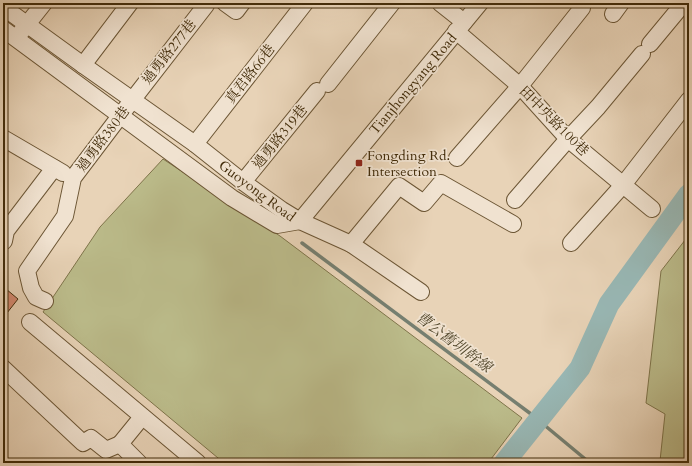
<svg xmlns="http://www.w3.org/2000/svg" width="692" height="466" viewBox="0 0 692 466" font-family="Cardo,'Noto Serif TC',serif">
<rect width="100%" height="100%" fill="#e8d3b7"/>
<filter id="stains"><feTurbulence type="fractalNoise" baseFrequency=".005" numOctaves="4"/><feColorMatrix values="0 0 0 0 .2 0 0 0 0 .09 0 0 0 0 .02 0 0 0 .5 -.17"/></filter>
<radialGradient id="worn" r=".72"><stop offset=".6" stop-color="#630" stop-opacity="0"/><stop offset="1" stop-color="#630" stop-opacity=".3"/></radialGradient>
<g fill="#bbbb8a" stroke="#7e744a">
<path d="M163,159L280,236L522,418L488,463H224L43,312L100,227Z"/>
<path d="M689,235V463H662L660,461L665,414L646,403L661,271Z"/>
</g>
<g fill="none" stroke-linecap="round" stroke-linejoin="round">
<path stroke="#767f70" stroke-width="3.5" d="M302,243L531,414L590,463"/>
<path stroke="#98b7b4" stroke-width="21" d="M504,463L580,368L609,304L689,194"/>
</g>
<path fill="#d3886e" stroke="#422c0a" d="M6,289L18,299L3,318V293Z"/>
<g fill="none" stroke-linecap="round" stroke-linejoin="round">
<defs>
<g id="minor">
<path d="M225,3L236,11L242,3"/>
<path d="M440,3L464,22"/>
<path d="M3,7L83,65L195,144L243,182L282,210L300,221L351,244L421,292"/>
<path d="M613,14L621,3"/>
<path d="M3,29L232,198L277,225L300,221"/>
<path d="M456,31L520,86L568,139L652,209"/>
<path d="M21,32L44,3"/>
<path d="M650,44L684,3"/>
<path d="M83,65L130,3"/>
<path d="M328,84L392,3"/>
<path d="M3,138L63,173"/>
<path d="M195,144L305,3"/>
<path d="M457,158L520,86L582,8"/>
<path d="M243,182L317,91"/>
<path d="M515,200L568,139L598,107L642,54"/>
<path d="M300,221L480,3"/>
<path d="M3,242L4,241L6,231L54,168"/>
<path d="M571,243L623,185L689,100"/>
<path d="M351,244L399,186L424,203L441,183L513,224"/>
<path d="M45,301L36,297L31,288L27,271L65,216L73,178L120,116L206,5"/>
<path d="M30,322L198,463"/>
<path d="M3,368L83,443L91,438L106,450L120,444"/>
<path d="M139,463L120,444L142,417"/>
</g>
</defs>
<use href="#minor" stroke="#6c5635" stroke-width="18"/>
<use href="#minor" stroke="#f0e2d0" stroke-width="16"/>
</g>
<rect fill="#8f2418" stroke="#f0e2d0" stroke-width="1.5" x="355" y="159" width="8" height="8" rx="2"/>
<g text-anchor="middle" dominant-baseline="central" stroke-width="3.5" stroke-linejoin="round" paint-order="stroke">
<g font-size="14" fill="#422c0a" stroke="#f0e2d0">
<text transform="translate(169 52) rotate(-52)">過勇路277巷</text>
<text transform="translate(250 74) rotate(-52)">真君路66巷</text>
<text transform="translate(413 84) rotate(-50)">Tianjhongyang Road</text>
<text transform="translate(554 121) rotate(45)">田中央路100巷</text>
<text transform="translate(280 137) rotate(-51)">過勇路319巷</text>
<text transform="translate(103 139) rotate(-53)">過勇路380巷</text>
<text transform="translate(257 191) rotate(37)">Guoyong Road</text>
</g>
<g font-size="14" fill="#422c0a" stroke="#f0e2d0" text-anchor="start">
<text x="367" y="155">Fongding Rd.<tspan x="367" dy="16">Intersection</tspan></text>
</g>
<g font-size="15" font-style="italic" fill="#53482c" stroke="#f0e2d0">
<text transform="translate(454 342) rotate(37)">曹公舊圳幹線</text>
</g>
</g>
<rect width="692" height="466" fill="none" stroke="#e8d3b7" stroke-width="16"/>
<rect x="4" y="4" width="684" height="458" fill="none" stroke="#422c0a" stroke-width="2"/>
<rect x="8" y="8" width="676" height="450" fill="none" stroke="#422c0a"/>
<rect width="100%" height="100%" filter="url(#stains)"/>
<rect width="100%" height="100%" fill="url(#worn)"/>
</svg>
